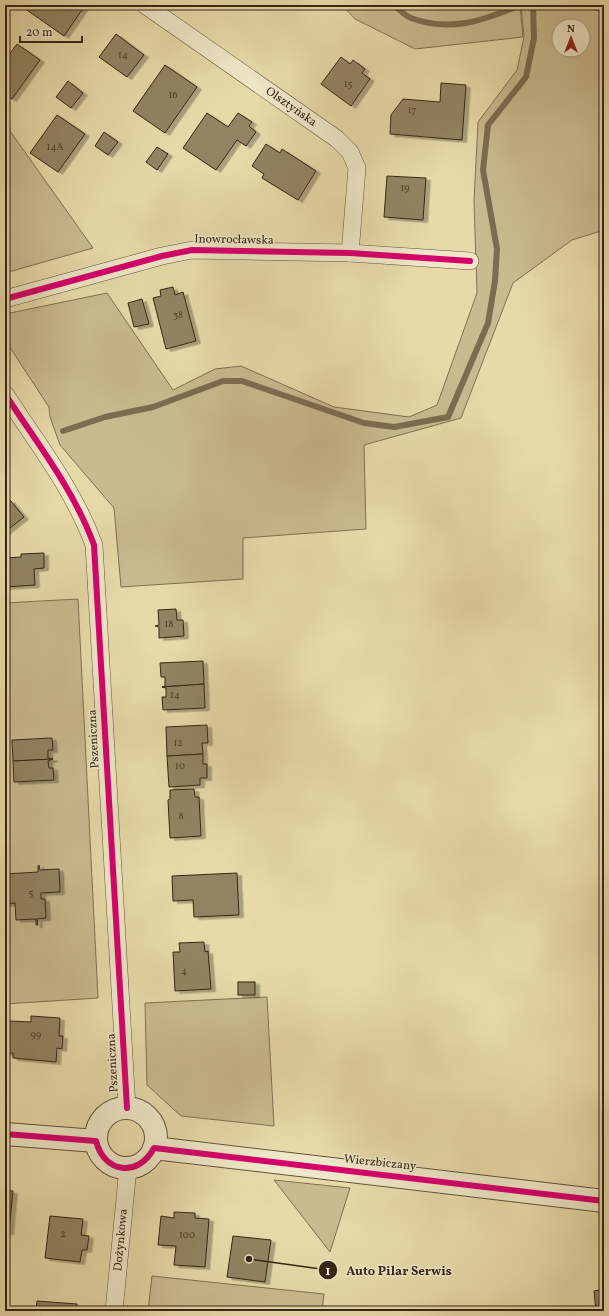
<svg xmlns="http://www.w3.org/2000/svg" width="609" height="1316" viewBox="0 0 609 1316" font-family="Vollkorn,serif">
<defs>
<filter id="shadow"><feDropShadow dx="4.5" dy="2.5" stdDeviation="0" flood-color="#0004"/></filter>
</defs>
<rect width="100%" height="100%" fill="#e7daa9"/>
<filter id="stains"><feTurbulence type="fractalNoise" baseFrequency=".005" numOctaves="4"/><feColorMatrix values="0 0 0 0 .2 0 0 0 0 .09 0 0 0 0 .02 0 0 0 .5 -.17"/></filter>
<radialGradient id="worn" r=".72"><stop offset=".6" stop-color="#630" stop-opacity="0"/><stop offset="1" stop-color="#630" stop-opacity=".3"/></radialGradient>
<g fill="#c9bb90" stroke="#7f7052" fill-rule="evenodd">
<path d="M342,5H520L523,37L415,49L355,19Z"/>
<path d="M521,5H604V230L572,240L513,283L461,418L364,445L366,529L243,538V579L121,587L114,508L60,445L50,417L49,407L5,340L10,313L107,293L173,390L215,369L241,366L334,407L409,417L437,405L477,293L474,201L478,122L517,70L524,37ZM559,26H583V50H559Z"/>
<path d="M5,124L93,248L5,273Z"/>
<path d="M78,599L98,998L5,1004V603Z"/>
<path d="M267,997L274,1126L181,1116L147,1085L145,1003Z"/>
<path d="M274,1180L350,1188L330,1252Z"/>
<path d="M152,1276L324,1294L322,1311H148Z"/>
</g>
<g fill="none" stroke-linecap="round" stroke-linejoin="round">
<g stroke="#7b6d50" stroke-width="6">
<path d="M394,5C399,9 405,16 411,18C451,33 484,20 521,5"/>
<path d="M588,5L604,10"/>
<path d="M63,431L105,417L153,407L223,381H242L364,423L394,427L448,417L488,323L495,281L497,249L483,170L488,125L526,77L534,38L533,5"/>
</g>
</g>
<g fill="#928462" stroke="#352615" filter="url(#shadow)">
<path d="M26,5H81L84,7L64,36L24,8Z"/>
<path d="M116,34L144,55L127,77L99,57Z"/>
<path d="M17,44L40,60L12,99L5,95V60Z"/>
<path d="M341,57L350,64L353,60L365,69L362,73L370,79L351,106L321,84Z"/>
<path d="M165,65L197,87L165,133L133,111Z"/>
<path d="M68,81L83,93L71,108L56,97Z"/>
<path d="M441,83L466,85L462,140L390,134L391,115L403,99L440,102Z"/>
<path d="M207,113L228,127L238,113L252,122L249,126L256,132L246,146L237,140L216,170L183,148Z"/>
<path d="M57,115L85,134L58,172L30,153Z"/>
<path d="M104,132L118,142L108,155L95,146Z"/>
<path d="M266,144L280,153L282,149L316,171L298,200L262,178L264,174L252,166Z"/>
<path d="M157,147L168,154L157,170L146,162Z"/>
<path d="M387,176L426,178L423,220L384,217Z"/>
<path d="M173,287L175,295L183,292L196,341L166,349L153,298L161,296L160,290Z"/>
<path d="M142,299L149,324L134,327L128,303Z"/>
<path d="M10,500L24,517L5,532V505Z"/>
<path d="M44,553V568L34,569L35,585L5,587V558L21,557V554Z"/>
<path d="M176,609L177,620H183L184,636L159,638V627L155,626L159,625L158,610Z"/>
<path d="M203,661L204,684L162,687L165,686V677H161L160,663Z"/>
<path d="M204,684L205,708L163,710L162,697H166V688L162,687Z"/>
<path d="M207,725L208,743H202L203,754L167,756L166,727Z"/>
<path d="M52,738L53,750H48V758L53,759L13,761L12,740Z"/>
<path d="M203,754V764H207V778H200V785L169,787L167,756Z"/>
<path d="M53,759L48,761L49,768H53L54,780L14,782L13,761Z"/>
<path d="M194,789L195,797H199L201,836L170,838L168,800L170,799V790Z"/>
<path d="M39,865L40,870L59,869L60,892L41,893V899H45L46,918L37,919L38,925H36V919L16,920L15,903L5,904V874L38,872V866Z"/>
<path d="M237,873L239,915L194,917L193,900L173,901L172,876Z"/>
<path d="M204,942L205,952L208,951L211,989L175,991L173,952H180L179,943Z"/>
<rect x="238" y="982" width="17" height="13"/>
<path d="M31,1016L60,1018L59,1036H63L62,1049L57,1048L56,1062L13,1058V1053H5V1025H8L9,1021L31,1022Z"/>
<path d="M5,1190L13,1191L9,1232H5Z"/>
<path d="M174,1212L195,1213V1218L209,1219L205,1267L174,1265L176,1246L158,1245L161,1216L174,1218Z"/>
<path d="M50,1216L83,1219L81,1235L89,1236L87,1250H82L80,1262L45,1258Z"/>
<path d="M233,1236L271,1240L265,1282L227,1277Z"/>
<path d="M604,1289V1311H596L594,1291Z"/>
<path d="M37,1301L77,1304L76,1311H36Z"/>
</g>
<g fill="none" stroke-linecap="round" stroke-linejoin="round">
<defs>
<g id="minor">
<path d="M145,5L337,139L350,152L357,168L350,253"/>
<path d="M5,299L162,256L192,250L350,253L470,261"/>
<path d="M5,394C37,443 74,490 94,545L127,1108"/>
<path d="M114,1311L128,1168"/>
</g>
<g id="tertiary">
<circle cx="126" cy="1138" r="30"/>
<path d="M5,1134L96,1141"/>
<path d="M154,1148L604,1201"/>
</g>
</defs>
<use href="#minor" stroke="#62533a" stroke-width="18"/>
<use href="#tertiary" stroke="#62533a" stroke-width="24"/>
<use href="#minor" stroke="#efe7c7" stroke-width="17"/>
<use href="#tertiary" stroke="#efe7c7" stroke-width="22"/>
<defs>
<g id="cycleway">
<path d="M5,299L162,256L192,250L350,253L470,261"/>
<path d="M5,394C37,443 74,490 94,545L127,1108"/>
<path d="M5,1134L96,1141C104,1173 138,1178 154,1148L604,1201"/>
</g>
</defs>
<use href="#cycleway" stroke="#efe7c7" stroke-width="8"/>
<use href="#cycleway" stroke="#d6006c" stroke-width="6"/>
</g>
<g text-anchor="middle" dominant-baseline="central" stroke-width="3" stroke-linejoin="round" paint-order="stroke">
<g font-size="10" fill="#4c3e28">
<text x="123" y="55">14</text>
<text x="348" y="84">15</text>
<text x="173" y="95">16</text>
<text x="412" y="110">17</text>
<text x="55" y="147">14A</text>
<text x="405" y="188">19</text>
<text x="178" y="315">38</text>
<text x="169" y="624">18</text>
<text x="175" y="695">14</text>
<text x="178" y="743">12</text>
<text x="180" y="766">10</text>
<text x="181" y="816">8</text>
<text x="31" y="893">5</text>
<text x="184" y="971">4</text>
<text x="36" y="1035">99</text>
<text x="63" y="1234">2</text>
<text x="187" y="1235">100</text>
</g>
<g font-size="12" fill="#352615" stroke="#efe7c7">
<text transform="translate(291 107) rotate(35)">Olsztyńska</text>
<text transform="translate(234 240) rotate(1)">Inowrocławska</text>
<text transform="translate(94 739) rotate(-93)">Pszeniczna</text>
<text transform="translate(113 1063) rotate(-93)">Pszeniczna</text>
<text transform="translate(380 1163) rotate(6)">Wierzbiczany</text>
<text transform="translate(121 1240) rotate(-85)">Dożynkowa</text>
</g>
</g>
<path fill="none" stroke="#352615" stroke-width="1.5" d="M249 1259L328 1270"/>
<g fill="#352615" stroke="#efe7c7" stroke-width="1.5">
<circle cx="249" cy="1259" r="4"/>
<circle cx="328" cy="1270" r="10"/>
</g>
<g font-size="12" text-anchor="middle" font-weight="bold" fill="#fff">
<text x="328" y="1275">1</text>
</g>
<g font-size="13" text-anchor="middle" font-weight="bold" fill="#352615" stroke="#efe7c7" stroke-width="3" stroke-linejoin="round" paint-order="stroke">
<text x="399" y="1275">Auto Pilar Serwis</text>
</g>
<rect width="609" height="1316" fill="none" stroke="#e7daa9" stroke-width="20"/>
<rect x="6" y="6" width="597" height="1304" fill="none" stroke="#352615" stroke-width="2"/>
<rect x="10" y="10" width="589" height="1296" fill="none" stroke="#352615"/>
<g transform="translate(571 38)"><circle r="19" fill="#efe7c7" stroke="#a59a80"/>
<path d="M0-3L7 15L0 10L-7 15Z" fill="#8f2418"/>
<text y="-6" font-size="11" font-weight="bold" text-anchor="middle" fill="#352615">N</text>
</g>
<path d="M20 36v6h62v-6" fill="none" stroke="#352615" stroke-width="2"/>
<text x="26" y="36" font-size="12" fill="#352615" stroke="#efe7c7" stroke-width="3" paint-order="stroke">20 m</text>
<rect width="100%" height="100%" filter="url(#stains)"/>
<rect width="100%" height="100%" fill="url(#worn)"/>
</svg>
